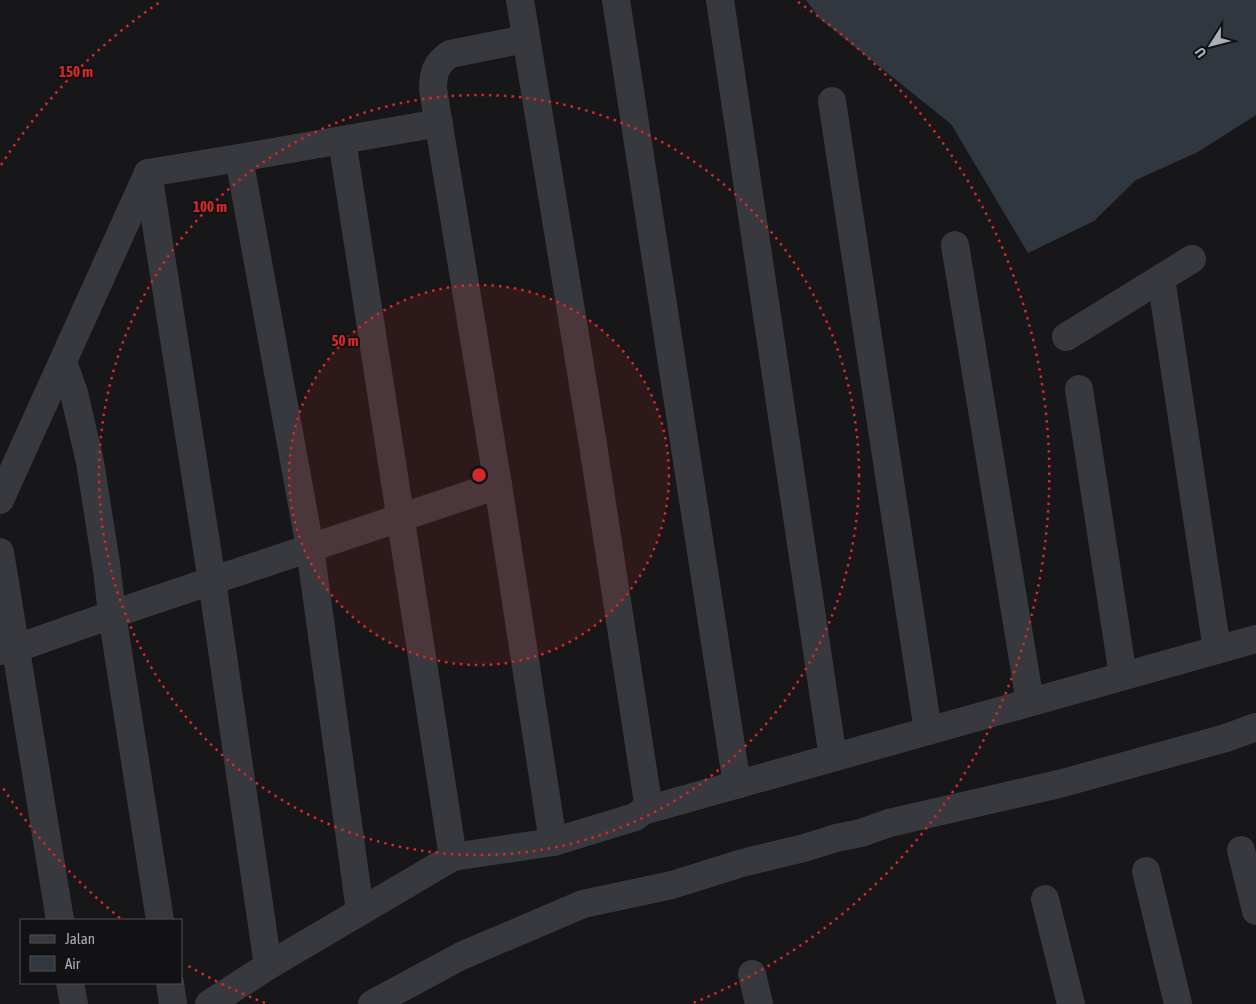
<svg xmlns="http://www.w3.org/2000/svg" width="1256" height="1004" viewBox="0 0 1256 1004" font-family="'Asap Condensed',sans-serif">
<rect width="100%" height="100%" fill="#171719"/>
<path fill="#30373e" d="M806,0H1256V115L1198,152L1136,180L1094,221L1028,253L951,124L820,19Z"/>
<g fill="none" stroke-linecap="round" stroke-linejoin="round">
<g stroke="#38393e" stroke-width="28">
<path d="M616,0L737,785"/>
<path d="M720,0L833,758"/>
<path d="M528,49L523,42L515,41L450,54C436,64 433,72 433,89L498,485L553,842"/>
<path d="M832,101L928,731"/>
<path d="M342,140L453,857"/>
<path d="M239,158L310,548L360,911"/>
<path d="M148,173L212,581L268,966"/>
<path d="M148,173L239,158L439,123"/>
<path d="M955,245L1030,702"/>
<path d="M1161,278L1217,650"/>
<path d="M1066,337L1192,259"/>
<path d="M63,362L74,393L90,462L107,570L112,614L160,920"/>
<path d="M1079,389L1123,676"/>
<path d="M0,500L148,173"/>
<path d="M0,552L60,920"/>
<path d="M0,651L17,648L128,609L498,485"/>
<path d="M643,811L1256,639"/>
<path d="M1241,850L1256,911"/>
<path d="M1146,871L1178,1004"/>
<path d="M1045,899L1071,1004"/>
<path d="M752,974L759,1004"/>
<path d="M70,983L74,1004"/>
<path d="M170,983L173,1004"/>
<path d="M209,1004L268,966L453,857L553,842L635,817L643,811L648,803L593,445L520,0"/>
<path d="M372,1004L461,956L583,904L672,885L742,863L804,848L836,838L861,833L889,823L1059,784L1226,738L1256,727"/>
</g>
</g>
<circle cx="479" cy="475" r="190" fill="#d62828" fill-opacity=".12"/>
<g fill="none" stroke="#d62828" stroke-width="2.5" stroke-dasharray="2.5 5">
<circle cx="479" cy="475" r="190"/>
<circle cx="479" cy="475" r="380"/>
<path d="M265 1003A570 570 0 0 1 185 964M120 918A570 570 0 0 1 1 785M1 165A570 570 0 0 1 160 2M798 2A570 570 0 0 1 693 1003"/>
</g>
<circle cx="479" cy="475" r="8" fill="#d62828" stroke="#121214" stroke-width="2.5"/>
<g font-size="15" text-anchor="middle" font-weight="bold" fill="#d62828" stroke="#121214" stroke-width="4" stroke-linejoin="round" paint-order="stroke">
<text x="76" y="77">150 m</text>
<text x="210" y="212">100 m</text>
<text x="345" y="346">50 m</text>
</g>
<rect x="20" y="919" width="162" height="65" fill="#121214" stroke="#4f5056"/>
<rect x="30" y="935" width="25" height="8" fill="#38393e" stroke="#4f5056"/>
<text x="65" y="944" font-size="15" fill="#aaaeb8">Jalan</text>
<rect x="30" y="956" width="25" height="15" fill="#30373e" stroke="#4f5056"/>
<text x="65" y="969" font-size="15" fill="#aaaeb8">Air</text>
<g transform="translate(1211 45) rotate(234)" stroke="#121214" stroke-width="4" paint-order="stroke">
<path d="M0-4L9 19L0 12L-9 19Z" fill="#aaaeb8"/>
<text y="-8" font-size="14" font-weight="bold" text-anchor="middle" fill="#aaaeb8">U</text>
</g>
</svg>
